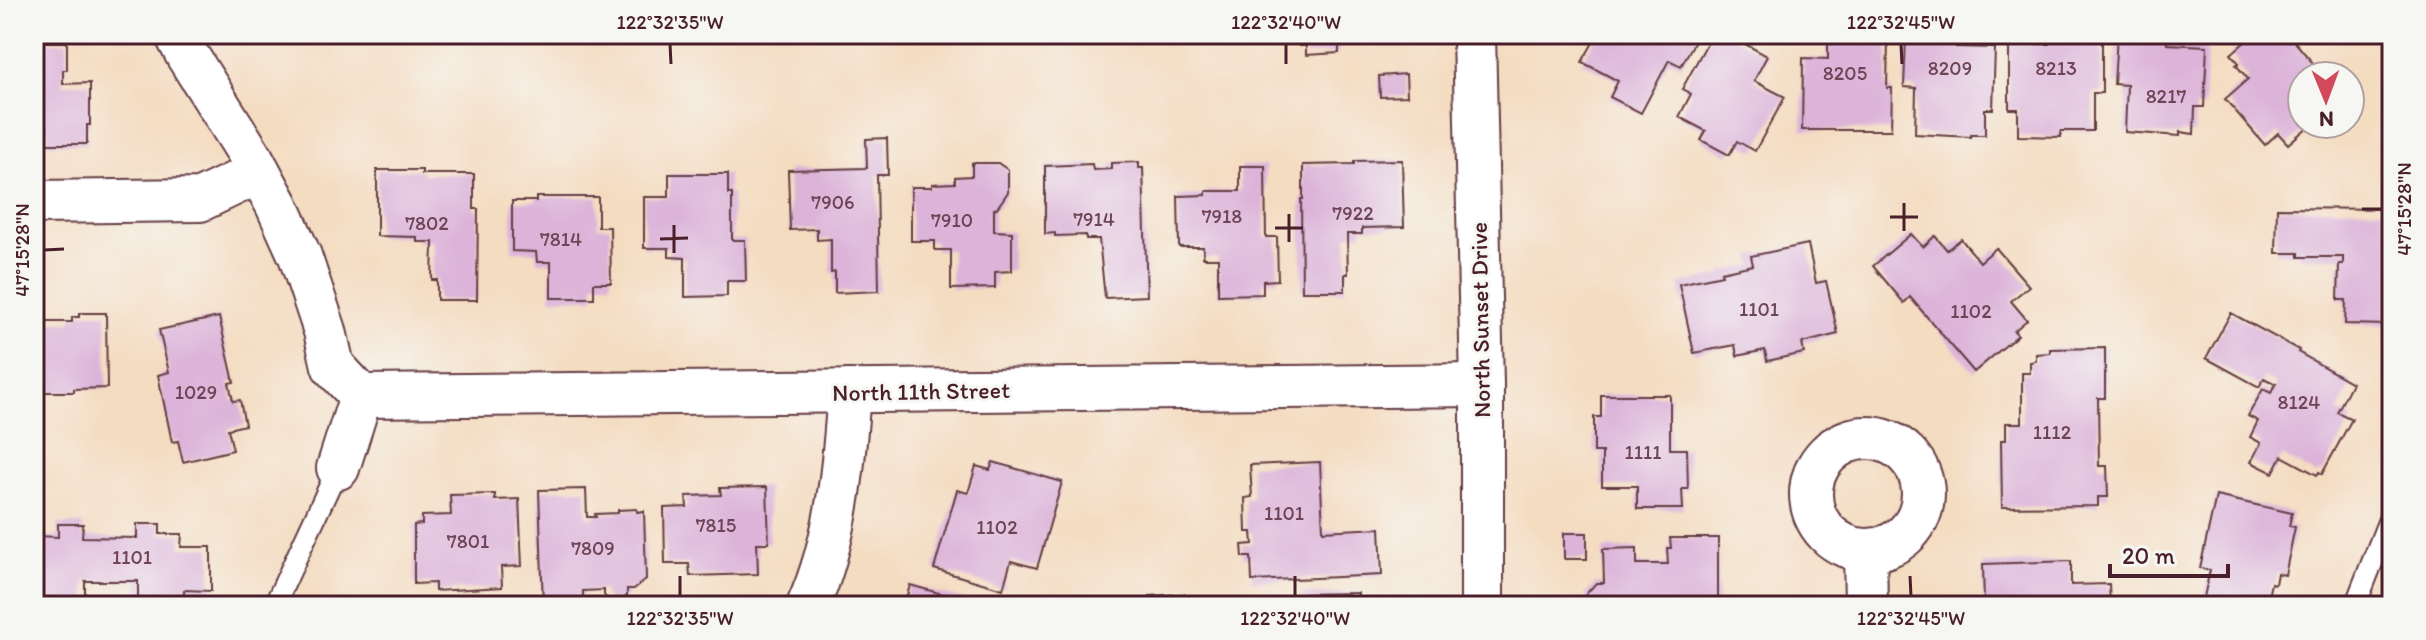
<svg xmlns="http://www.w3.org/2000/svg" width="2426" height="640" viewBox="0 0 2426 640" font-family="Itim,sans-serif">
<rect width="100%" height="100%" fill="#f6f6f2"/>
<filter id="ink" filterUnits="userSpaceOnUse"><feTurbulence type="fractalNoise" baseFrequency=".0125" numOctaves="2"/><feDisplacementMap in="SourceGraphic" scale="16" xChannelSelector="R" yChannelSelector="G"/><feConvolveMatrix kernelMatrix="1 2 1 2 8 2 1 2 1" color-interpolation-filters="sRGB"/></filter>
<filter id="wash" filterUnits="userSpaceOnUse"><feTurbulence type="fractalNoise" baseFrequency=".006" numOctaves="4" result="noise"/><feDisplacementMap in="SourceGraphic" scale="32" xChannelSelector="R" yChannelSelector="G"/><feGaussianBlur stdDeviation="1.8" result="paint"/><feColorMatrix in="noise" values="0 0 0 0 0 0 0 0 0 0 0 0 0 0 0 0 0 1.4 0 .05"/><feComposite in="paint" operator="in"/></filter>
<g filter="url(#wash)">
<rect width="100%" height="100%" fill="#f4dcc1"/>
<g id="blocks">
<g fill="#dcb3d9">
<path d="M1300,34H1342V44H1339V53L1306,55V46H1300Z"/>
<path d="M1587,34H1699L1681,66L1669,60L1641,113L1610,97L1618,81L1582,62L1595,39Z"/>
<path d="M1712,34H1727L1767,56L1754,81L1785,97L1755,151L1737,141L1729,155L1701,140L1706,131L1679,117L1691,94L1682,89Z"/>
<path d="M2254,34H2288L2319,70L2316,72L2319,76H2302V124H2321L2313,131L2309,126L2288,144L2278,133L2265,145L2225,99L2248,79L2236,65L2239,63L2231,54Z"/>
<path d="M2049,35H2102V93H2093V131H2061V137L2018,136V109H2009V44H2049Z"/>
<path d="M2117,35L2167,37V44L2207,46L2204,107H2195L2194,134L2180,132V136L2125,132L2127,85L2114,84Z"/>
<path d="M1906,36L1956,37V47L1995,48L1993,109H1985V135H1971V137L1915,134L1916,88L1904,87Z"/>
<path d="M1833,38L1888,39L1887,88H1892L1891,130H1802L1803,58L1828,59V43L1833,44Z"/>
<path d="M34,42H67V70H63V84L90,83V125H87V144H47V127H34Z"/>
<path d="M1406,74L1407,96L1380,97L1379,76Z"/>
<path d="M887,138L888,175H877L879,291L835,293V272L831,273V239L817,240V229L790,230L788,170L867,168L866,139Z"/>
<path d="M1402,160L1404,227L1362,228V234H1347L1348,274H1345V291H1302L1301,199H1303V165L1354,164V161Z"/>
<path d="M1139,162V168H1143L1147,296L1105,298L1099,239H1086V235L1055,236V233L1045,234V166L1092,164L1093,170L1111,169V163Z"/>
<path d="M972,163H998L1008,170V192L997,208L994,209V231L1012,232V271L995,272V288L951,289V250H935V241H911V187H932V184L955,183V177L972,176Z"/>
<path d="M1240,166H1265L1266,237H1277L1278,280L1263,281V294L1218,295V258H1203V247H1179L1178,196L1206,195V191H1240Z"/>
<path d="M377,170H422V174H474V209H478L477,300H437V280H432L433,242H417V237L377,236Z"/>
<path d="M669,174H728V194H732V240H745L746,281H727V296L685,297V258L669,257V248H644V197H669Z"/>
<path d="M536,197H598V227H610L611,283H594V298H551V262H537L536,252L512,251V201H536Z"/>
<path d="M2277,208L2392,209L2391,325L2345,324L2346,300H2338L2339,264H2343V257H2299V253H2276Z"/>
<path d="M1911,234L1923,247L1935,236L1947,250L1961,239L1980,262L1996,248L2029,286L2011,301L2027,320L2014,331L2018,335L1974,372L1910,297L1904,303L1873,266Z"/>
<path d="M1808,244L1816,283L1826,281L1838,334L1802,343L1804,353L1767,361L1765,350L1737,356L1735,345L1694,353L1679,284L1722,275L1721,272L1753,265L1751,256Z"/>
<path d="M34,284H37V322H72V317H79V313H106L107,388L74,389V392H42V388L34,389Z"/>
<path d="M2231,313L2299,350L2298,352L2352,383L2337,412L2352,419L2322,474L2319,472L2317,475L2282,456L2273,473L2251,462L2261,443L2250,437L2258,421L2248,416L2263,389L2271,393L2276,384L2264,378L2259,387L2206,358Z"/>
<path d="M219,317L234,382L229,383L233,401L240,400L245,425L228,429L233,450L183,462L178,441L172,442L158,375L169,372L159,330Z"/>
<path d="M2105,348V398H2098L2099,466H2107L2108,497H2098V506L2002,507L2001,440H2006V423H2022V373H2030V362L2036,361V354L2050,353V349Z"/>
<path d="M1601,395H1670V449H1687L1688,489H1682L1683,509H1637V486H1602V452H1594V417H1601Z"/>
<path d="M993,462L1062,482L1037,568L1011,561L1003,589L934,569L957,490L968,493L976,466L990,470Z"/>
<path d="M1320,462L1323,531L1380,528L1382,575L1252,581L1251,557H1243L1242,545L1253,544L1252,532H1246L1245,498L1252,497L1250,465Z"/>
<path d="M767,487L769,543H757L758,574L690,576L689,564H665L664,508L687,507L686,496L721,495L720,488Z"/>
<path d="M586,489L587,517H596L595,514L618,513V510L637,509V512L644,511L646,579L634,589H627V596L621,602H609L604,595V590L583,591V606H543L539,490Z"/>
<path d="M495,494V500L519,499L522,566L501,567L502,587L435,591V583L414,584V525L422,524V516L451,515L450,495Z"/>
<path d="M2216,496L2292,513L2289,526L2295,527L2285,575L2277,573L2275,584L2271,583L2266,606H2202L2210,570L2200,568Z"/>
<path d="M58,524H83L82,537L137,538V524H160V534H182L181,547H211V591L184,590V606H138V581H85V606H41V594H34V551H37V536L58,537Z"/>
<rect x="1564" y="533" width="23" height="26"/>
<path d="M1670,538H1718V606H1587L1586,594L1596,583H1604L1603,549L1637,548V564H1668L1667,548H1671Z"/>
<path d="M2071,561V585L2109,584L2110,606H1984L1983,564Z"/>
<path d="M910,585L982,605V606H904Z"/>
<path d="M1358,593V606H1301V594Z"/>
<path d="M1184,594L1185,606H1151L1150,596Z"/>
</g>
</g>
</g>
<g filter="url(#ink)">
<use href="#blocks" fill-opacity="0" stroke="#643b42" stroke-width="2"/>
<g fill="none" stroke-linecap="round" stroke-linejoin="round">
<defs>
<g id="service">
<path d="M274,606L338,468"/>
<path d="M2355,606L2392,512"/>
</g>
<g id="minor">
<path d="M176,34L187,55L250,155L277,205L300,256L325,331L333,366L361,396"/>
<path d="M1474,34L1482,385V606"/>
<path d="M34,202L200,200L259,172"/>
<path d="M361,396L1482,385"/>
<circle cx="1867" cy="494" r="56"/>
<path d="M338,468L361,396"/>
<path d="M1865,551L1866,606"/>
<path d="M808,606C838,538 844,464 849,391"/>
</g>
</defs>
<use href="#service" stroke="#643b42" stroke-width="24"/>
<use href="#minor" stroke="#643b42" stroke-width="46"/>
<use href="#service" stroke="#fff" stroke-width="20"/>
<use href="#minor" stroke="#fff" stroke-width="42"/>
</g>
</g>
<path fill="none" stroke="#4a1f2b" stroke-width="3" d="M670,44L671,64M1286,44V64M1901,44L1902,64M1904,203V231M2362,209H2382M1289,214V242M1890,217H1918M674,225V253M1275,228H1303M660,239L688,238M44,250L64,249M680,576V596M1295,576V596M1910,576L1911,596"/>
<g text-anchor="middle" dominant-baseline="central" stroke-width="6" stroke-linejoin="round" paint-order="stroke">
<g font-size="20" fill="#6e4456">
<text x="1950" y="68">8209</text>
<text x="2056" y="68">8213</text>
<text x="1845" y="73">8205</text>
<text x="2166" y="96">8217</text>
<text x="833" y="202">7906</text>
<text x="1353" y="213">7922</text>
<text x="1222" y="216">7918</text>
<text x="1094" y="219">7914</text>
<text x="952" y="220">7910</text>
<text x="427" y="223">7802</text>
<text x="561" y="239">7814</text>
<text x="1759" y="309">1101</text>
<text x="1971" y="311">1102</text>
<text x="196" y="392">1029</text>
<text x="2299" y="402">8124</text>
<text x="2052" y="432">1112</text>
<text x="1643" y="452">1111</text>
<text x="1284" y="513">1101</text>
<text x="716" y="525">7815</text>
<text x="997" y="527">1102</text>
<text x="468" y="541">7801</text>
<text x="593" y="548">7809</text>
<text x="132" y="557">1101</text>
</g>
<g font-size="24" fill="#4a1f2b" stroke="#f6f6f2">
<text transform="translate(1480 320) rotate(-91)">North Sunset Drive</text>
<text transform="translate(921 391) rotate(-1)">North 11th Street</text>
</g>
</g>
<rect width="2426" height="640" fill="none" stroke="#f6f6f2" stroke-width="88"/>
<g transform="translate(2326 100) rotate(179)"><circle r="38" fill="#f6f6f2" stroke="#b1a0a2" stroke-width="2"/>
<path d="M0-6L14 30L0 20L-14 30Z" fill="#d1495b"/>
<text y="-12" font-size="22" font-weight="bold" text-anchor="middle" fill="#4a1f2b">N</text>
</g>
<path d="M2110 564v12h118v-12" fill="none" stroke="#4a1f2b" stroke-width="4"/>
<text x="2122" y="564" font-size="24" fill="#4a1f2b" stroke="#f6f6f2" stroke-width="6" paint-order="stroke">20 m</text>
<rect x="44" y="44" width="2338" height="552" fill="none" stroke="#4a1f2b" stroke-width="3"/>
<g font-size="20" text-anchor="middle" fill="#4a1f2b">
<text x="670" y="29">122°32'35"W</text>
<text x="1286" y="29">122°32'40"W</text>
<text x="1901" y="29">122°32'45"W</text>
<text transform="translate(2404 209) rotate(-90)" y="7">47°15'28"N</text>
<text transform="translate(22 250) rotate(-90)" y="7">47°15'28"N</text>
<text x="680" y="625">122°32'35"W</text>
<text x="1295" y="625">122°32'40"W</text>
<text x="1911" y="625">122°32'45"W</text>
</g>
</svg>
